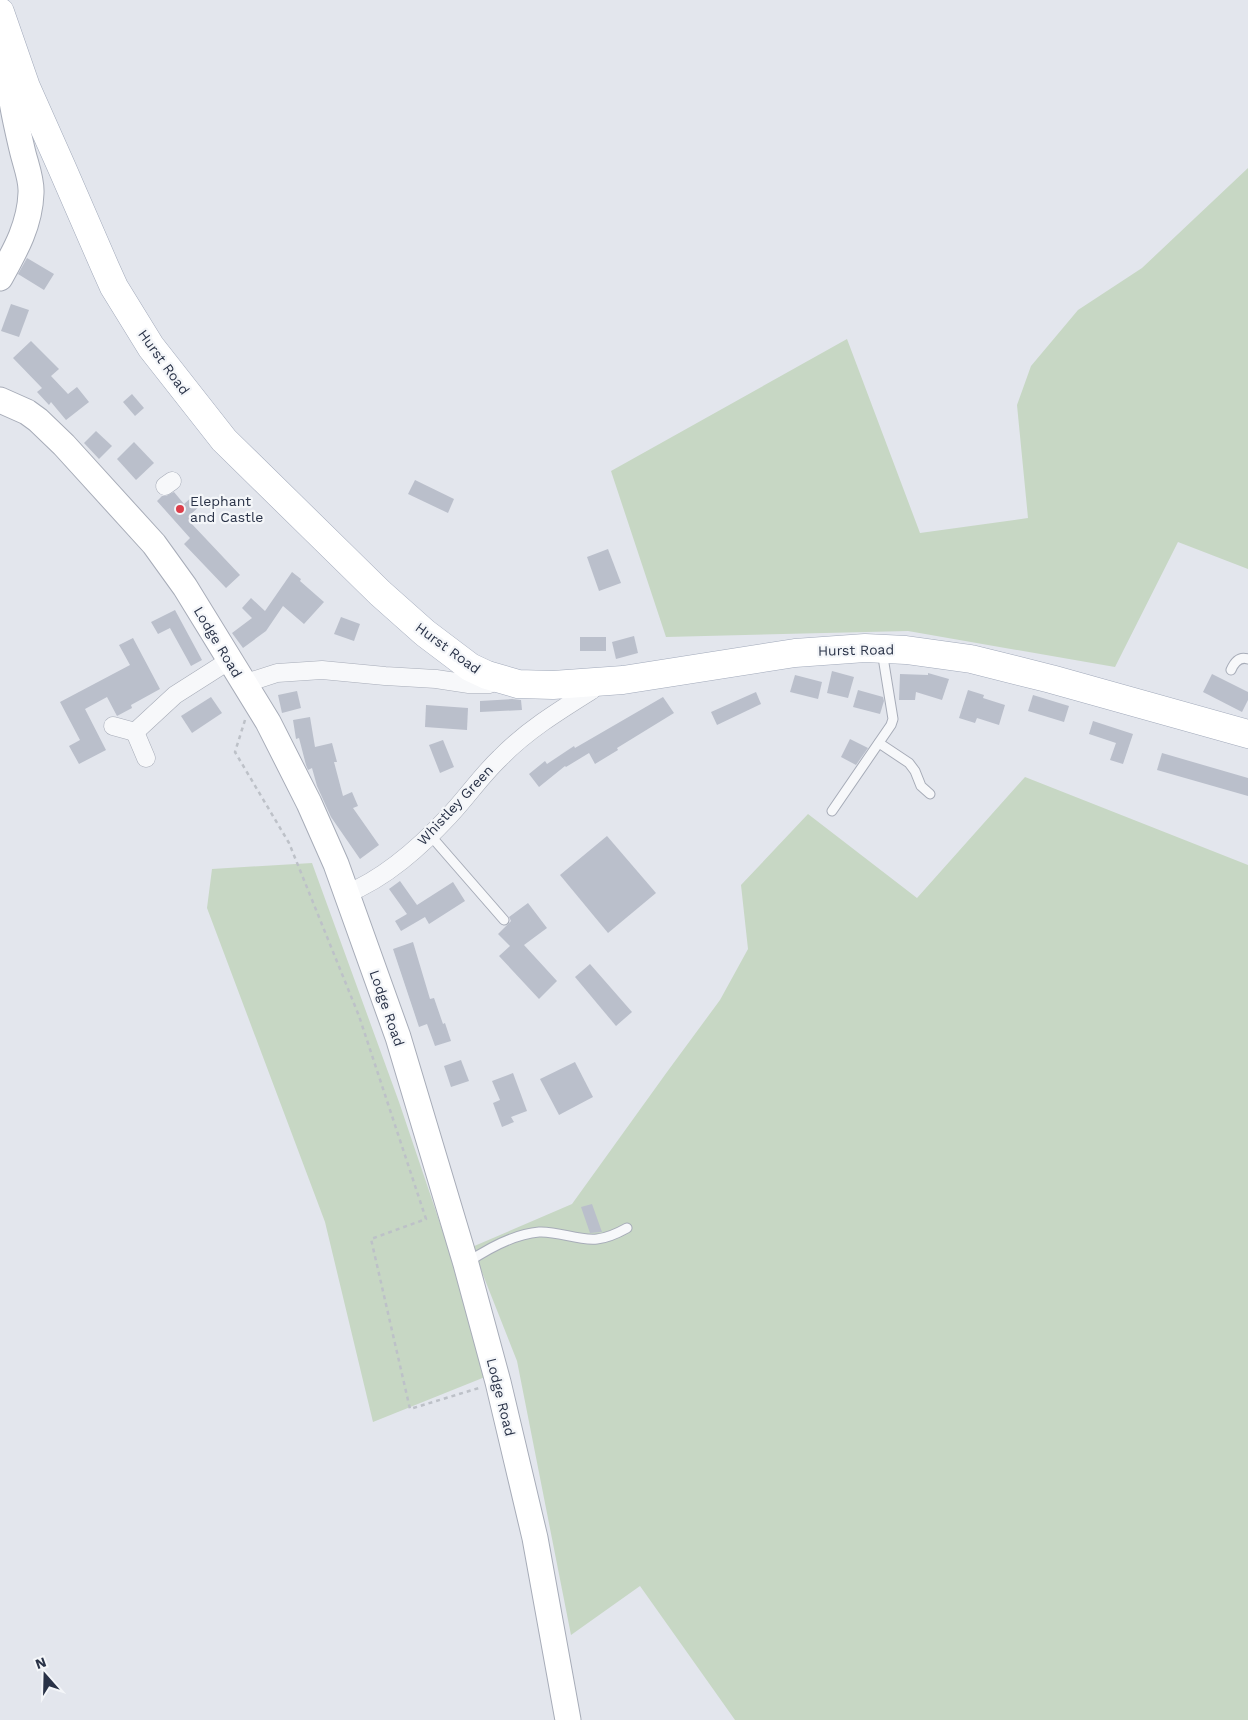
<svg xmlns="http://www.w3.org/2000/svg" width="1248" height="1720" viewBox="0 0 1248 1720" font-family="'Work Sans',sans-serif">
<rect width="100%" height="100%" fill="#e3e6ed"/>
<g fill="#c7d7c4">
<path d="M1248,168V569L1178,542L1115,667L908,631L666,637L611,471L847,339L920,533L1028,518L1017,405L1031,366L1078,310L1142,268Z"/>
<path d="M1025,777L1248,865V1720H735L640,1586L571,1635L517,1361L472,1247L572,1204L667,1072L720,1000L748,949L741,885L808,814L917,898Z"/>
<path d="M312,863L399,1102L448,1247L485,1377L373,1422L325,1222L207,908L212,869Z"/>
</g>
<g fill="#babfcb">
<path d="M27,258L54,274L44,290L18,274Z"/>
<path d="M11,304L29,310L19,337L1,331Z"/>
<path d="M31,341L59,369L51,376L68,394L77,387L89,402L66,420L51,402L49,405L37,392L42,388L13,358Z"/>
<path d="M132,394L144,408L135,416L123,402Z"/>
<path d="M96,431L112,446L99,459L84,443Z"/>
<path d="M134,442L154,463L136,480L117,459Z"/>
<path d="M415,480L454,499L448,513L408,494Z"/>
<path d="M174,492L184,504L192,497L200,506L192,513L196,517L190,522L240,575L226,588L184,544L190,538L157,501L162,496H166Z"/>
<path d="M608,549L621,583L599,591L587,557Z"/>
<path d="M292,572L301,579L300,581L324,602L304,624L283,606L266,631L243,648L232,633L252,618L242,608L251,598L265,611Z"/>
<path d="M175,610L202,660L191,666L170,628L158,634L151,622Z"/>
<path d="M341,617L360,624L354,641L334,634Z"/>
<path d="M634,636L638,653L616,659L612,642Z"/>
<rect x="580" y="637" width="26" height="14"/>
<path d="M133,638L160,689L131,705L132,708L117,716L107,697L85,709L106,750L79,764L69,746L80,740L60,702L130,665L119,645Z"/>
<path d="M832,671L854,677L848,698L827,693Z"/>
<path d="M928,673L949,679L942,700L916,692L915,700H899L900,674L928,675Z"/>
<path d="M1212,674L1248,692V700L1242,712L1203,692Z"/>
<path d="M795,675L822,682L818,699L790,692Z"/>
<path d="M858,690L883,697L884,701L880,714L853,707Z"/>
<path d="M968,690L984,695L983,698L1005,705L999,725L977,718L975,723L959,718Z"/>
<path d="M297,691L301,708L282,713L278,695Z"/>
<path d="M756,692L761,704L717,725L711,712Z"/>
<path d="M1033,695L1069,706L1064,722L1028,711Z"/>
<path d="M211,697L222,713L192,733L181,716Z"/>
<path d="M663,697L674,713L617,748L618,750L595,764L589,753L566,767L565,766L539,787L529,774L545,761L547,764L574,746L575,748Z"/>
<path d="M512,699L521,700L522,710L480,712V701Z"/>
<path d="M426,705L468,708L467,730L425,727Z"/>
<path d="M310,717L315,747L332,743L337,762H334L343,796L352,792L358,806L353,808L379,845L360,859L331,817L317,786L312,768L308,770L306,765L299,738L296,739L293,720Z"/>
<path d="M1093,721L1133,734L1123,764L1110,760L1116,743L1089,734Z"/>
<path d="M850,739L868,748L856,765L841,757Z"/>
<path d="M443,740L454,767L440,773L429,745Z"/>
<path d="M1162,753L1248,778V796L1157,770Z"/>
<path d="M607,836L656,893L608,933L560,875Z"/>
<path d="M400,881L417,905L453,882L465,901L429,924L425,917L401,931L395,921L407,914L389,889Z"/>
<path d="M528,903L547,928L524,945L557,981L539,999L499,956L510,946L498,934L511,921L509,917Z"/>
<path d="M413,942L430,999L434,998L443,1024L445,1023L451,1041L435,1046L427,1024L419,1027L393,949Z"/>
<path d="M590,964L632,1012L616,1026L575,977Z"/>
<path d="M461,1060L469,1081L451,1087L444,1066Z"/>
<path d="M575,1062L593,1097L559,1115L540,1079Z"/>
<path d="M513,1073L527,1111L511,1117L514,1122L502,1127L493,1103L500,1100L492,1081Z"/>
<path d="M592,1204L602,1232H601L590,1233L581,1207Z"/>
</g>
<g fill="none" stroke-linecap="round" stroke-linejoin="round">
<defs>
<g id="lane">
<path d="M1231,670C1234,663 1239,656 1248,659"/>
<path d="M879,743L909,763L915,771L921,786L930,794"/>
<path d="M832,811L891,725L893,719L882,651"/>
<path d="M430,835L504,920"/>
<path d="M468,1262C489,1248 514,1234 539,1232C559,1231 578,1241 597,1239C608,1238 618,1233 627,1228"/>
</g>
<g id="street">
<path d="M165,486L172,481"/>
<path d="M243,684L277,673L322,670L385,676L436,679L469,684H489L497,681"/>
<path d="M113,726L135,732L175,695L230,660"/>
<path d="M135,732L146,758"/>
<path d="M346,894C386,878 420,847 449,816C467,797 481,776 500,758C526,731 560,710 592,690L596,682"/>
</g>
<g id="secondary">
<path d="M0,278C15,251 30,225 31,193C32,179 25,163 22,149C14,115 6,82 10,47"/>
<path d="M0,400L27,412L38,420L64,445L154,544L185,587L268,722L309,803L336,864L398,1037L466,1264L498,1382L535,1538L568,1720"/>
</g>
<path id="primary" d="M0,12L26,87L62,168L105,267L114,287L151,347L224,440L380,593L425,633L470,667L487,675L518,684L553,685L623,680L795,653L865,648L906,650L971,659L1051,679L1248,734"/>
</defs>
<use href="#lane" stroke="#a7acb8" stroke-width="11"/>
<use href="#street" stroke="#a7acb8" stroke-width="19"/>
<use href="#secondary" stroke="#a7acb8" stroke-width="27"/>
<use href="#primary" stroke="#a1a9ba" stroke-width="29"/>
<path stroke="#bdc1c8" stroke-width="2.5" stroke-dasharray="4 4" stroke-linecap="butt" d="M245,720L235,752L289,843L359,1016L426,1219L371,1239L410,1409L479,1388"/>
<use href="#lane" stroke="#f7f8fa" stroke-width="9"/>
<use href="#street" stroke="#f7f8fa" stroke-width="18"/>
<use href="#secondary" stroke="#fff" stroke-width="25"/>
<use href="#primary" stroke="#fff" stroke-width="28"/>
</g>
<circle fill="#dc3e4a" stroke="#f4f6f9" stroke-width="2" cx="180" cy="509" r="5"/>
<g text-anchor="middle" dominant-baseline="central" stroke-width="4.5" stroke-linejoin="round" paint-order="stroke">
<g font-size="14" fill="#293247" stroke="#f4f6f9">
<text transform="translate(164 362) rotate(54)">Hurst Road</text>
<text transform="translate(218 642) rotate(59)">Lodge Road</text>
<text transform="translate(448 648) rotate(36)">Hurst Road</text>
<text transform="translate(856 650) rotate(-1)">Hurst Road</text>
<text transform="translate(455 805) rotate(-47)">Whistley Green</text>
<text transform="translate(387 1008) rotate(71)">Lodge Road</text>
<text transform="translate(501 1397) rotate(76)">Lodge Road</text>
</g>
<g font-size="14" fill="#293247" stroke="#f4f6f9" text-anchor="start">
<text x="190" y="501">Elephant<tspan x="190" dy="16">and Castle</tspan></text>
</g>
</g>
<g transform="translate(45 1675) rotate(340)" stroke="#f4f6f9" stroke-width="4" paint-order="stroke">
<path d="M0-4L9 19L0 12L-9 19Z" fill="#293247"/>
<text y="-8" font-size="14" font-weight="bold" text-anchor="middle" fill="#293247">N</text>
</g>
</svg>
